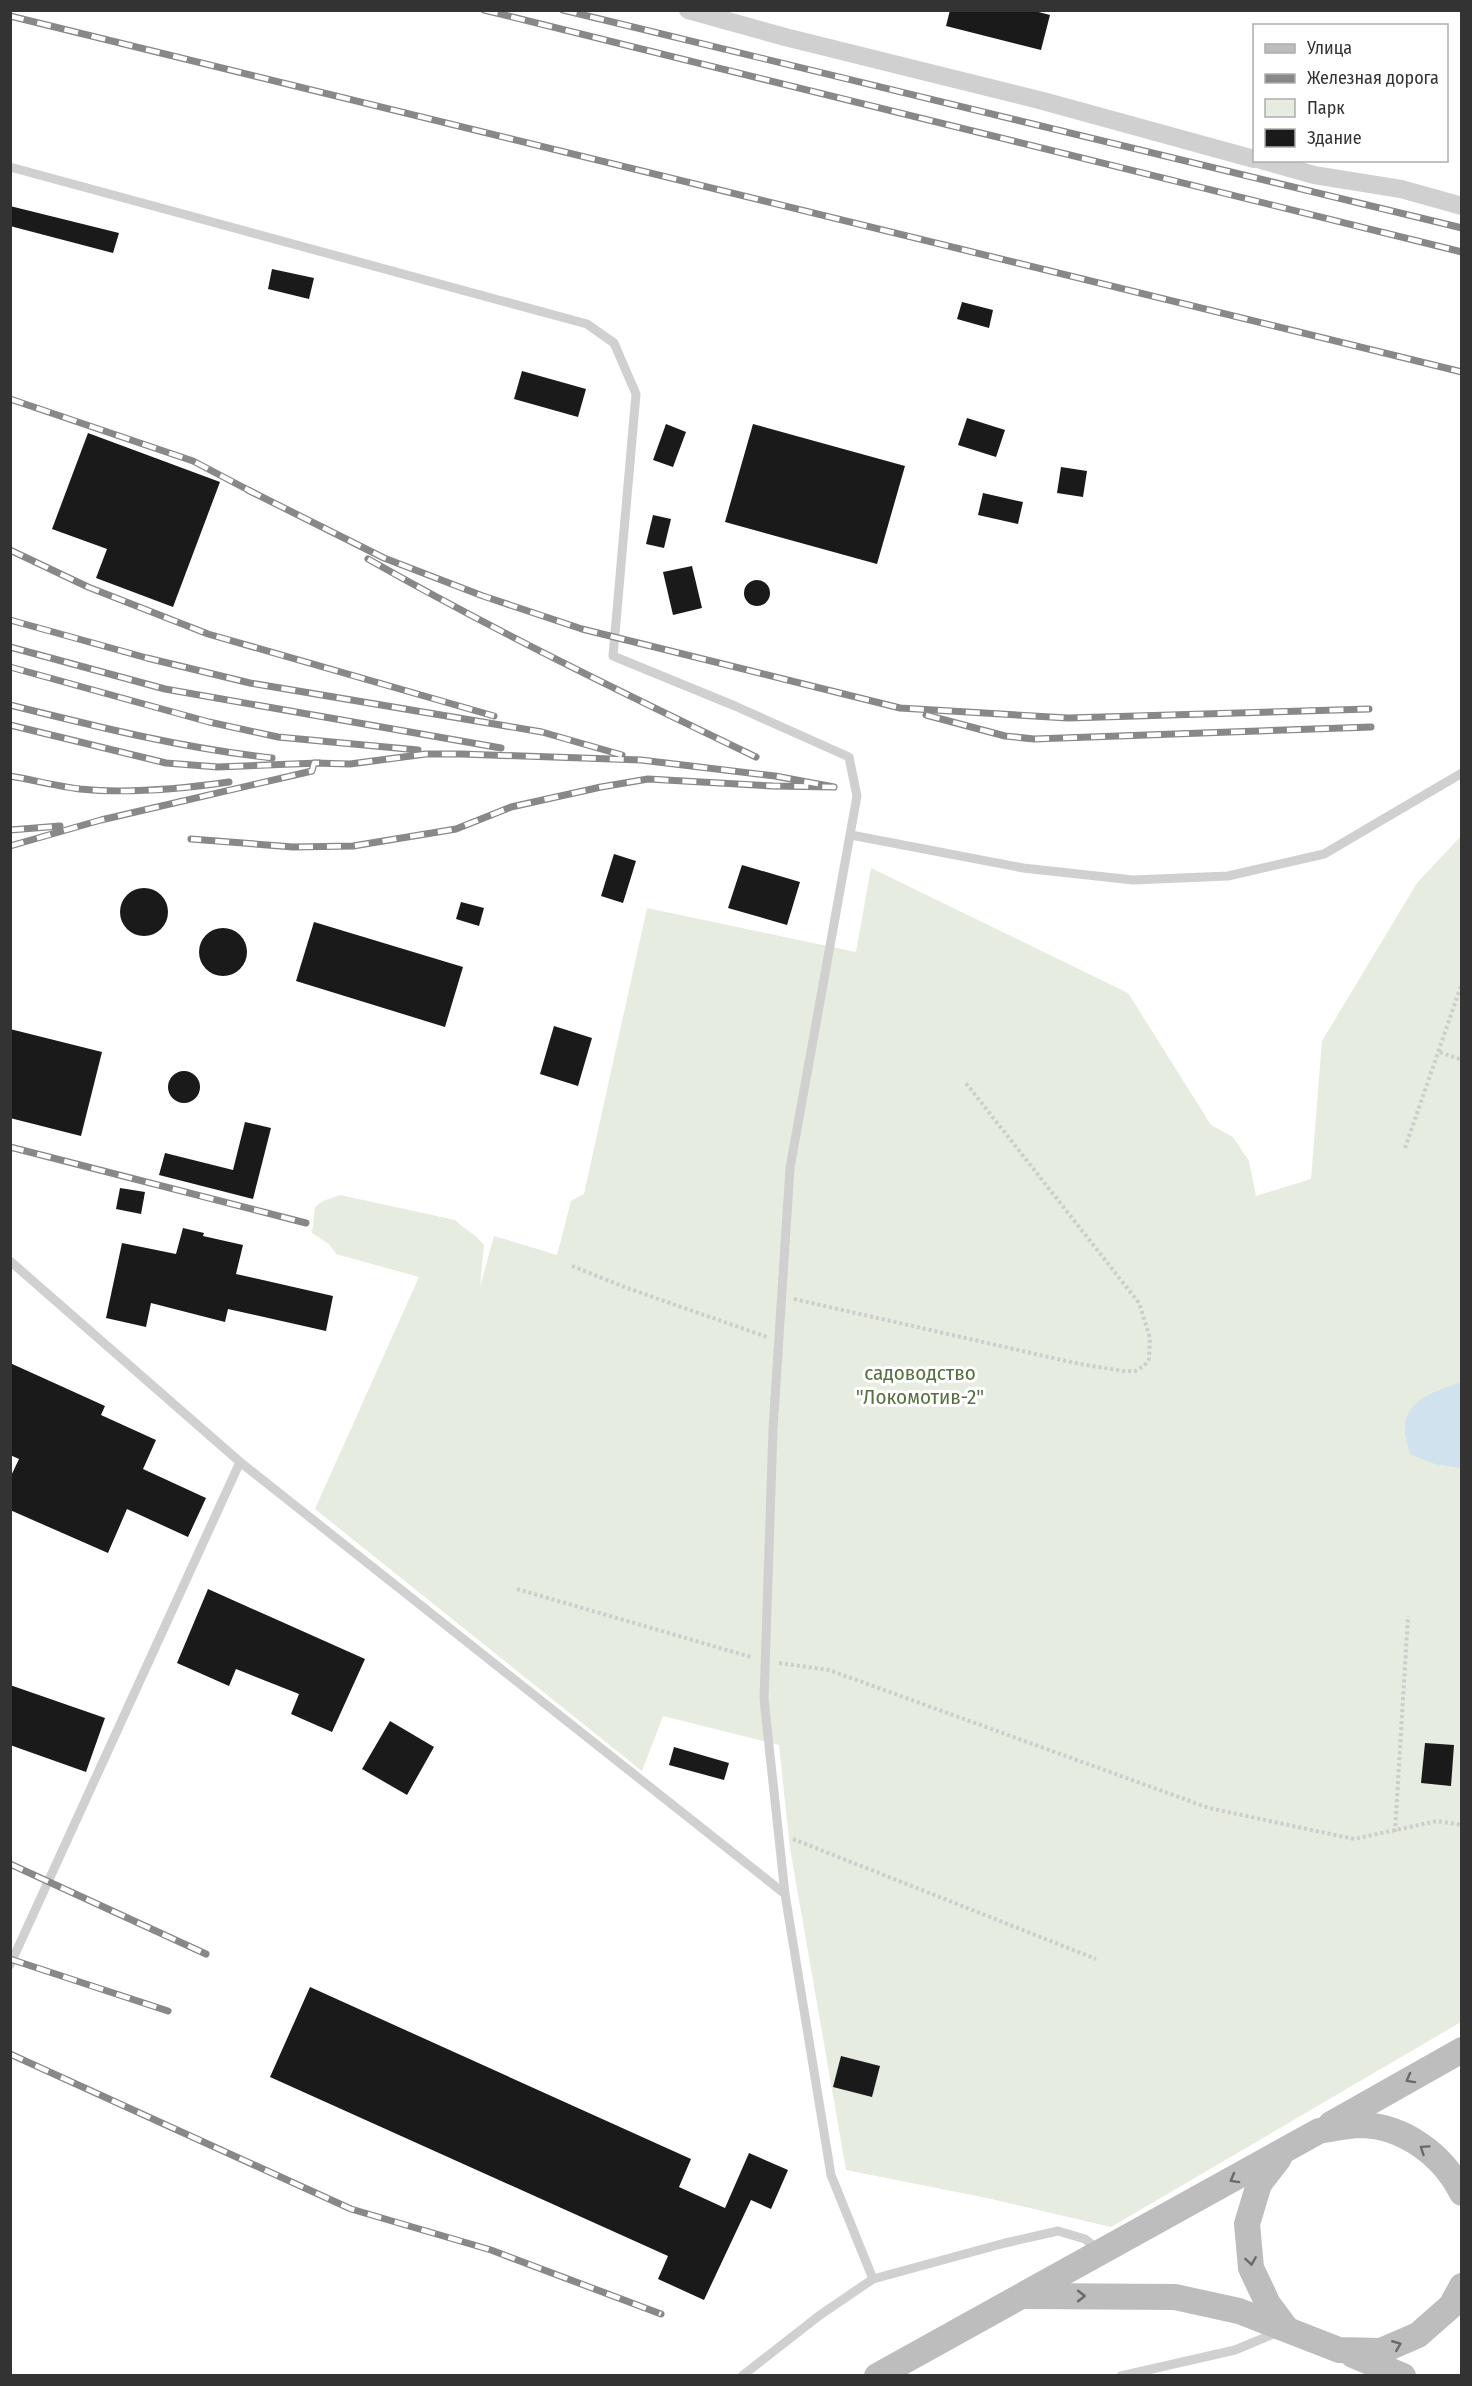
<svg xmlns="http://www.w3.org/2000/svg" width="1472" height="2386" viewBox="0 0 1472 2386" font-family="'Fira Sans Condensed',sans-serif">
<rect width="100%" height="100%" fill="#fff"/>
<path fill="#e6ecdf" d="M1461,836V2022L1111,2227L987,2198L846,2170L790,1848L779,1745L663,1716L642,1771L315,1509L419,1277L336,1254L329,1244L312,1233L315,1207L323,1201L340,1195L455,1220C464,1229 476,1234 484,1245L480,1287L494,1236L557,1255L571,1201L584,1194L647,908L856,952L871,868L1128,993L1211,1125L1233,1137L1249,1161L1256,1196L1311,1179L1322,1041L1417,883Z"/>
<path fill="#cfe2ee" d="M1461,1382V1468L1435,1464L1410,1454C1408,1446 1405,1438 1405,1431C1402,1400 1439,1390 1461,1382Z"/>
<g fill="#1a1a1a">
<path d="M950,10H1031L1050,15L1041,50L946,26Z"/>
<path d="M10,206L119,233L113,253L10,226Z"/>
<path d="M272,269L314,278L309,299L268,289Z"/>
<path d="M962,302L993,310L989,328L957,319Z"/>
<path d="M522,371L586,389L578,417L514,399Z"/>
<path d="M967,418L1005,430L996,457L958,445Z"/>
<path d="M666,424L686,432L673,467L653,460Z"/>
<path d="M753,424L905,466L877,564L725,522Z"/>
<path d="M88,433L220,482L173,607L96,578L107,549L52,529Z"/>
<path d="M1061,467L1087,471L1083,497L1057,493Z"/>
<path d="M983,493L1023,502L1018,524L978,515Z"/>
<path d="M653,515L671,519L664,548L646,544Z"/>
<path d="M692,566L702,608L673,615L663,572Z"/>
<circle cx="757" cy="593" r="13"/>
<path d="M614,854L636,861L623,903L601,896Z"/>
<path d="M742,865L800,882L787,925L728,908Z"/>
<circle cx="144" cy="912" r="24"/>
<path d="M461,902L484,908L479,926L456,919Z"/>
<path d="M314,922L463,967L445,1027L296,981Z"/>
<circle cx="223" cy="952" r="24"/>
<path d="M554,1026L592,1038L578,1086L540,1074Z"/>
<path d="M10,1029L102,1052L81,1136L10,1118Z"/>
<circle cx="184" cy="1087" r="16"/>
<path d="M245,1122L271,1128L253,1199L159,1175L165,1153L233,1170Z"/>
<path d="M120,1188L145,1192L141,1214L116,1209Z"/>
<path d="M183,1228L204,1233L203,1236L243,1245L236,1274L333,1296L326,1331L228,1309L225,1322L151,1303L146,1327L106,1318L122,1243L176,1254Z"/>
<path d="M10,1363L105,1406L101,1415L156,1440L143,1469L206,1498L188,1537L127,1509L108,1553L10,1510V1478L19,1459L10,1455Z"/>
<path d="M208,1589L365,1659L332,1732L291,1714L299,1694L236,1669L229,1686L177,1663Z"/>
<path d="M10,1685L105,1718L86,1772L10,1745Z"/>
<path d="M390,1721L434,1747L407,1795L362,1769Z"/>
<path d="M1425,1743L1454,1745L1451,1786L1421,1783Z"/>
<path d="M674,1747L729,1763L724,1780L669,1765Z"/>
<path d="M310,1987L691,2159L679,2187L725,2208L749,2153L788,2170L771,2209L751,2200L704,2300L658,2279L668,2256L270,2077Z"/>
<path d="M841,2056L880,2066L872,2097L833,2087Z"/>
</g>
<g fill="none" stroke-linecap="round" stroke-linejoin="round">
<g stroke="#cdcdcd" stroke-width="4" stroke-dasharray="3 3" stroke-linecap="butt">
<path d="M1440,1052L1462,1060"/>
<path d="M1405,1148L1461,986"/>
<path d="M572,1266L627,1288L767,1337"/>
<path d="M794,1299L1075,1363L1123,1371H1135L1144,1366L1149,1359L1150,1338L1139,1303L965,1082"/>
<path d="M517,1589L751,1657"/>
<path d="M779,1663L829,1670L1209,1808L1354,1839L1437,1821L1462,1825"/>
<path d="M1395,1832L1408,1616"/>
<path d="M793,1839L1096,1959"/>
</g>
<g stroke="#d0d0d0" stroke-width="9">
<path d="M10,167L587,324L614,343L636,394L613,656L735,706L849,757L857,796L790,1168L773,1429L764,1699L785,1894L831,2175L873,2279L1005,2243L1058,2231L1085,2239L1100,2251"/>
<path d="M851,835L1023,868L1133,880L1228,876L1324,854L1462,773"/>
<path d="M10,1261L240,1462L785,1894"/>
<path d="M10,1965L240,1462"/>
<path d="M742,2376L820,2315L873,2279"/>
<path d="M1121,2376L1235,2350L1278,2332"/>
</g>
<g stroke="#d0d0d0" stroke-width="18">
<path d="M688,10L785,37L1043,101L1254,159"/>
<path d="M1261,160L1314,175L1401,189L1462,206"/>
</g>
<g stroke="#bdbdbd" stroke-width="26">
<path d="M1331,2124L1462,2050"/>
<path d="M1279,2158L1259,2184L1247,2224L1251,2268L1268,2304L1286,2328"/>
<path d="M1026,2296L1175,2297L1239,2311L1339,2350L1381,2351L1418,2335L1451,2306L1462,2286"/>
<path d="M1353,2355L1403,2376"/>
<path d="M877,2376L1319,2131C1332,2129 1347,2125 1361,2125C1404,2126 1443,2155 1462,2193"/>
</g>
<defs>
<g id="rail">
<path d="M484,10L1462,252"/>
<path d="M563,10L1462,228"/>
<path d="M10,16L1462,372"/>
<path d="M10,399L193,461L254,493"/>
<path d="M248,490L384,558L483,596L582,629L900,708L1068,718L1369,709"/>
<path d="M10,550L88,587L208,634L494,716"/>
<path d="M368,559C495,631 625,694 756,757"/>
<path d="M10,620L147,658L250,683L542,732L622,755"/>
<path d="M10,647L165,689L501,748"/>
<path d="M10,667L209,722L278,737L418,750"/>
<path d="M10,705C98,727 182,748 272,758"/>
<path d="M926,715L1005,736L1034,739L1371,727"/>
<path d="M10,725L166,763L218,767L319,763"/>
<path d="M10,776C33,780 57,786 80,789C129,794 180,789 229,782"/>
<path d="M10,830L60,826"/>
<path d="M10,846L101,820L312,771L314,763L350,764L426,754H461L641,760L775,776L834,787L773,786L648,779L601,787L511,807L456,829L353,846L293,847L191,839"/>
<path d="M10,1147L306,1223"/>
<path d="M10,1864L206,1954"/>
<path d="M10,1959L168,2011"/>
<path d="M10,2054L351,2209L491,2250L661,2314"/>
</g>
</defs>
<use href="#rail" stroke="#888" stroke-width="7"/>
<use href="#rail" stroke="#fff" stroke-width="4.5" stroke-dasharray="14" stroke-linecap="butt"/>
</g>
<defs><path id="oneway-chevron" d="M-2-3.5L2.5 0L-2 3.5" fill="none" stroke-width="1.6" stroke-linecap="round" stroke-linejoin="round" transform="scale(1.5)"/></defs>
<g stroke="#6a6a6a">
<use href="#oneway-chevron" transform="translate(1410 2079) rotate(151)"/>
<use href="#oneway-chevron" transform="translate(1424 2149) rotate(-146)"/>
<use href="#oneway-chevron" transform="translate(1234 2179) rotate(151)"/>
<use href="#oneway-chevron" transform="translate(1251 2261) rotate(81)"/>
<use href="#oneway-chevron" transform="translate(1081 2296)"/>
<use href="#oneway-chevron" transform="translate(1397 2345) rotate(-22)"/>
</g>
<g text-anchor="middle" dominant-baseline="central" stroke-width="6" stroke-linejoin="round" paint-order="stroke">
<g font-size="21" fill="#56703f" stroke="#fff">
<text x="920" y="1373">садоводство<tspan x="920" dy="24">"Локомотив-2"</tspan></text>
</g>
</g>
<rect width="1472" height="2386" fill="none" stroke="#333333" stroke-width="24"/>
<rect x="1253" y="24" width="195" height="138" fill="#ffffff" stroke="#adadad" stroke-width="1.5"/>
<rect x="1265" y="44" width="30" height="9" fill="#bdbdbd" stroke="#adadad" stroke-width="1.5"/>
<text x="1307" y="54" font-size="18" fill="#333333">Улица</text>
<rect x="1265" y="74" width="30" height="9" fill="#888888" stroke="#adadad" stroke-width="1.5"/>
<text x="1307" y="84" font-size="18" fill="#333333">Железная дорога</text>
<rect x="1265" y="99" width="30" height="18" fill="#e6ecdf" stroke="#adadad" stroke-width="1.5"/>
<text x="1307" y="114" font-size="18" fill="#333333">Парк</text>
<rect x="1265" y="129" width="30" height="18" fill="#1a1a1a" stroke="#adadad" stroke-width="1.5"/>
<text x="1307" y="144" font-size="18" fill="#333333">Здание</text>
</svg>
